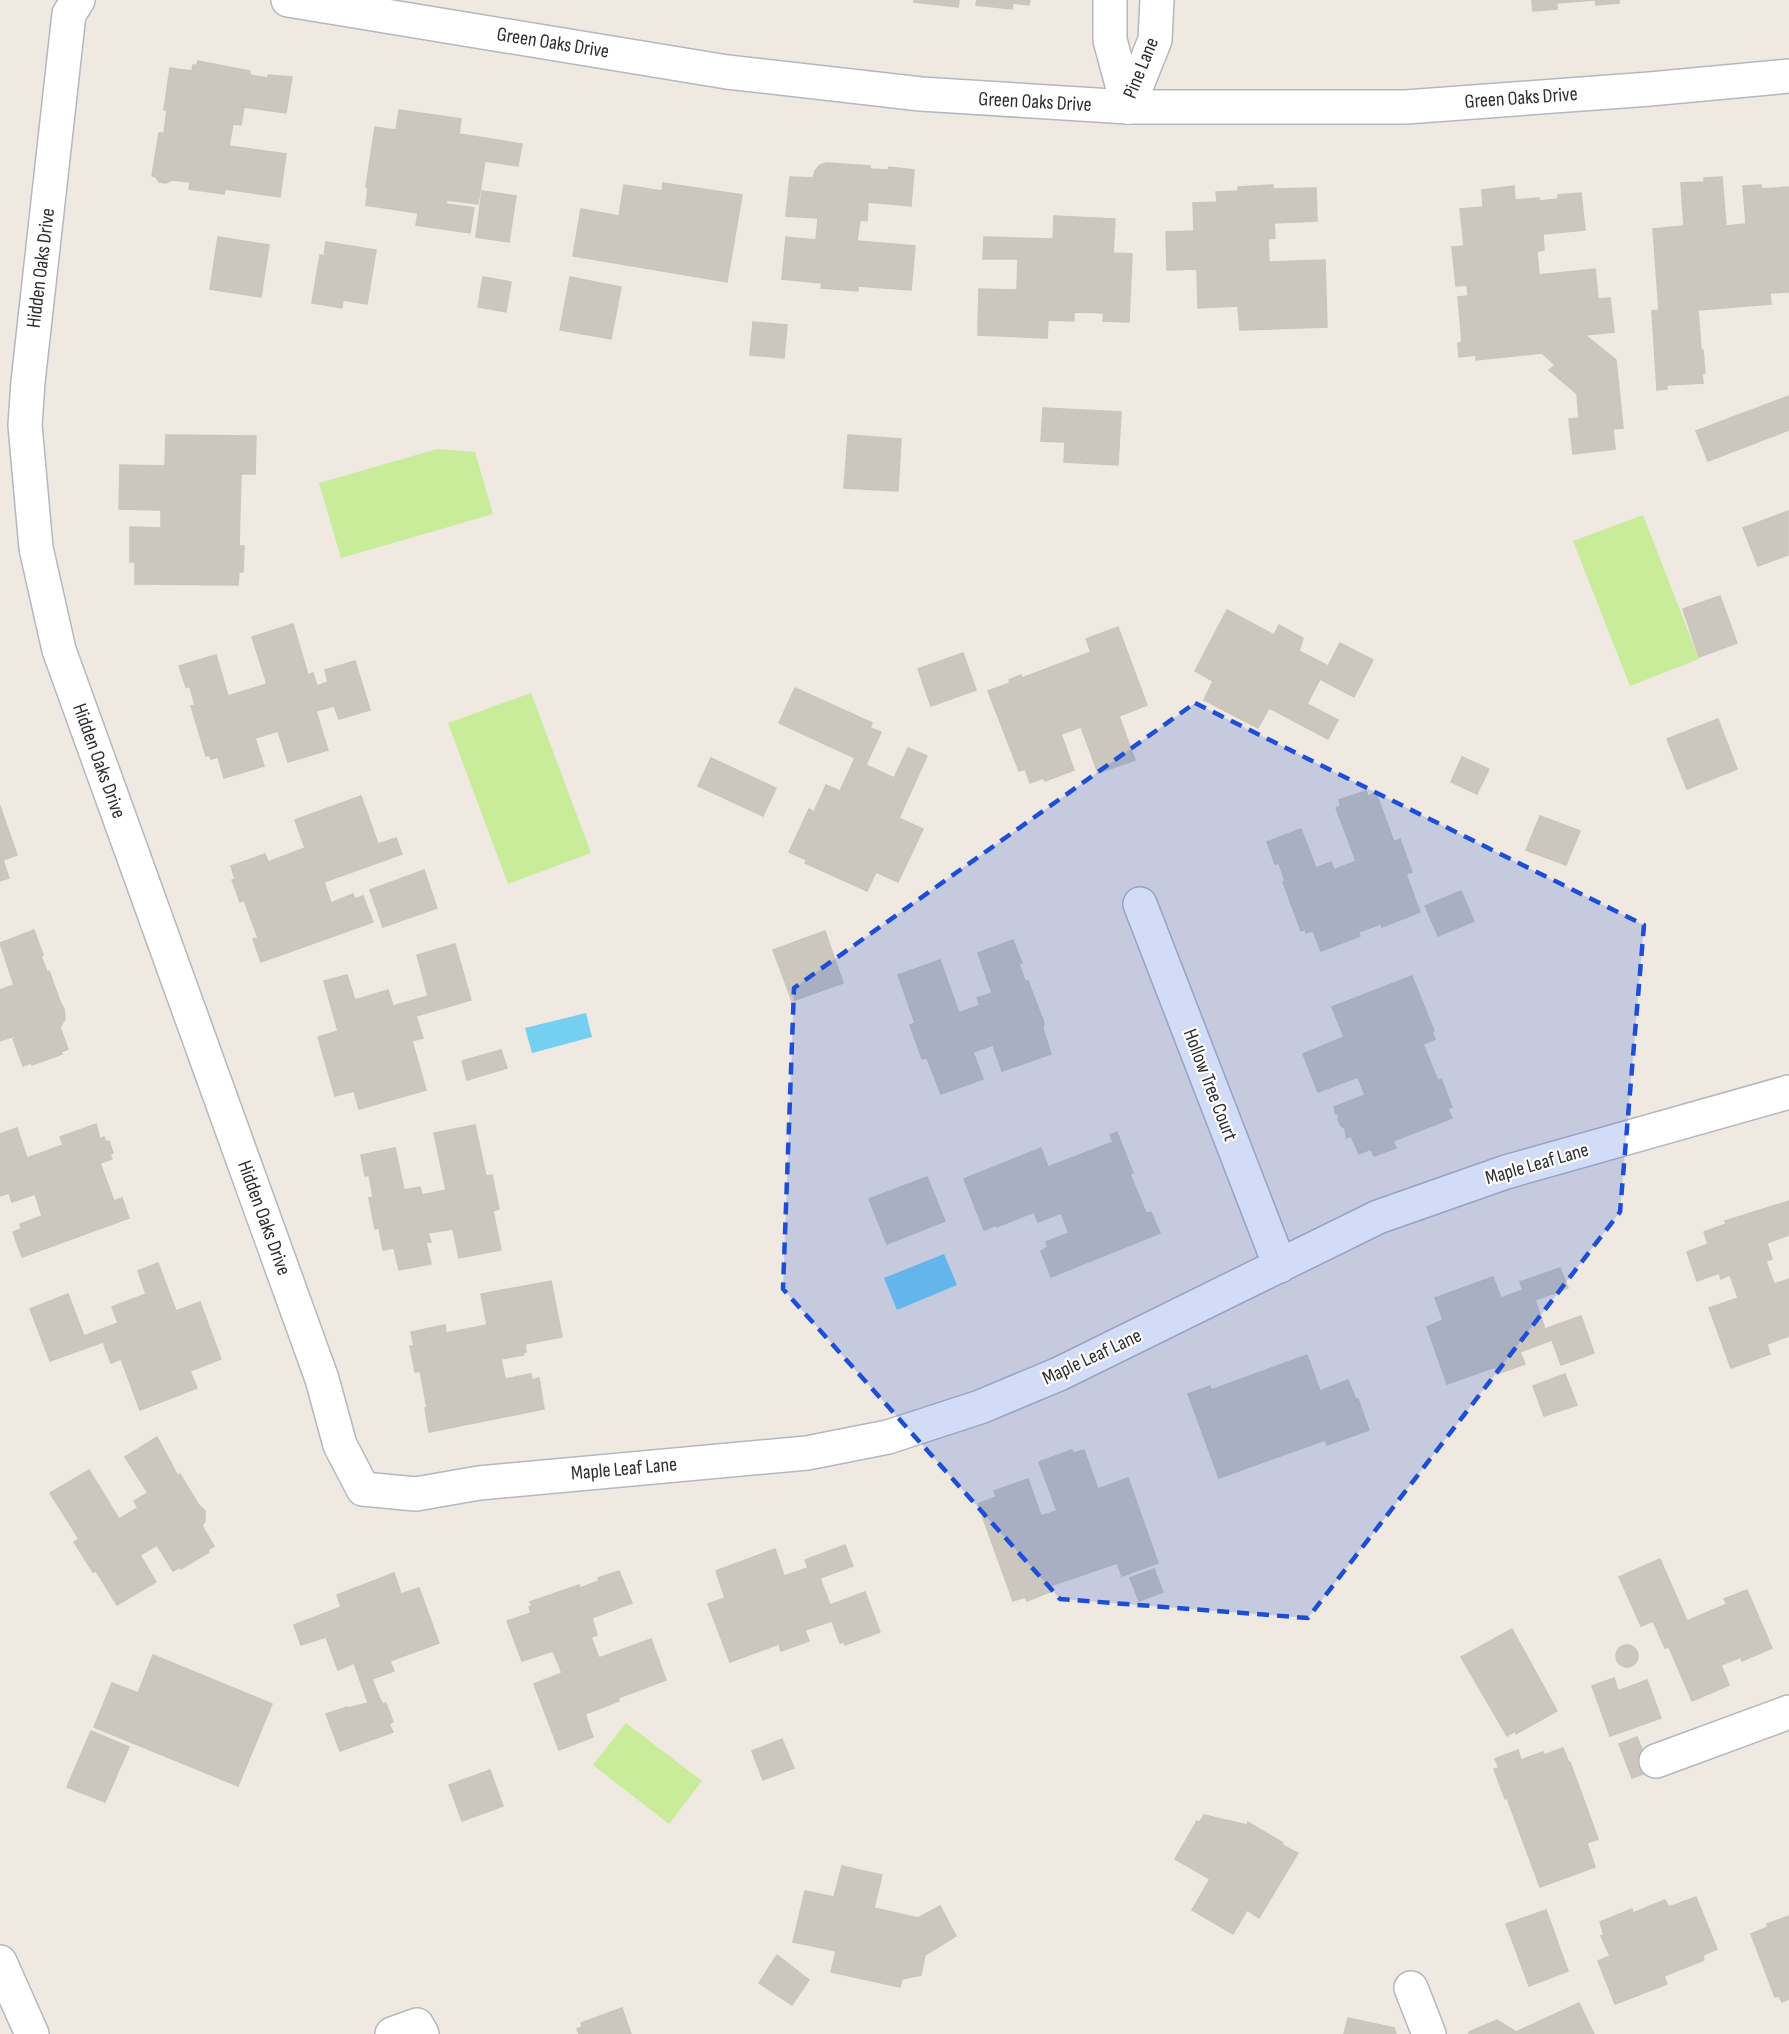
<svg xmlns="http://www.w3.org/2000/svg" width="1789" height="2034" viewBox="0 0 1789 2034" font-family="'Sofia Sans Condensed',sans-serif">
<rect width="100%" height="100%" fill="#efe9e1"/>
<g fill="#c9ec9a">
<path d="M437,449L475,452L493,514L341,558L319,483Z"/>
<path d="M1643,515L1699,659L1630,686L1573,541Z"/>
<path d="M531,693L591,853L508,884L448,723Z"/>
<path d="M626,1723L702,1781L669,1824L593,1765Z"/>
</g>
<g fill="#75cff0">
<path d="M586,1013L592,1037L532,1053L525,1028Z"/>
<path d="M944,1254L957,1285L897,1310L884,1278Z"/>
</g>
<g fill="#cbc7bf" stroke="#cbc5ba" stroke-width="1.5">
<path d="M914,0H959L958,7L914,2Z"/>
<path d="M977,0H1030L1029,5L1013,3L1012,9L976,5Z"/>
<path d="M1532,0H1594L1557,3V9L1533,11Z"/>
<path d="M1595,0H1619V3L1596,5Z"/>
<path d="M198,61L250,71V75L268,78V75L292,77L286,113L244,107L241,125L233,124L229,146L286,154L280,197L225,189L224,194L189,189L190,182L172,180L166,183L159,182L156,177L152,176L159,133H164L167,110H164L170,68L192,71L193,65H197Z"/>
<path d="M399,110L461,119L459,134L522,144L518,166L485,161L478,204L447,200L446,204L474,208L470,233L416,225L418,213L366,205L368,188L366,187L375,127L396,130Z"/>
<path d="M827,163L870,166V169L888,170L889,167L914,170L911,206L868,202L867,221L860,220L857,241L915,246L911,290L858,286V291L821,288L822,283L782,279L786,237L816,240L818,218L786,216L790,177L813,178L815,171L820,165Z"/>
<path d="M1722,177L1726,226L1746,224L1743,186L1761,185V189L1789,187V292L1770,293L1771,304L1698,310L1701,350H1703L1705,373L1702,374L1703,383L1667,385V389L1657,390L1652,311L1659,310L1653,229L1684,226L1681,183L1704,182V178Z"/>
<path d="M663,183L742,195L727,282L573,256L581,209L619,216L624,185L662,191Z"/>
<path d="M1273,185V189L1316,188L1317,221L1274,223L1275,238L1268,239L1269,262L1325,260L1327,327L1240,330L1238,306L1198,308L1197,269L1167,270L1166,232L1194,231L1193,203L1217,202L1216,192L1238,191V187Z"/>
<path d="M1514,186L1515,200L1539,198L1540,201L1558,199V195L1581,193L1585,230L1543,234L1544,250L1537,251L1539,275L1595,269L1598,299L1610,298L1614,332L1585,335L1616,360L1623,428L1613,429L1615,449L1573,454L1569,419L1579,418L1577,394L1549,370L1555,365L1542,353L1476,360V355L1459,357L1458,343L1462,342L1458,297L1468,296L1467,285L1456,286L1452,247L1464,246L1460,209L1483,207L1482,190Z"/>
<path d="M482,191L516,196L509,242L476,237Z"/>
<path d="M1054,216L1115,219L1113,253L1132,254L1129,322L1103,321L1104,313L1074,312V321L1048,320L1047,338L978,335L979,289L1017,290L1018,259H983L984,237L1053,239Z"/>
<path d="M218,237L269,245L261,297L210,289Z"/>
<path d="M326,242L376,250L367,304L343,300L342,308L312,303L320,255L324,256Z"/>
<path d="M483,277L511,282L506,312L478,307Z"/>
<path d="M570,277L621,287L611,339L560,330Z"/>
<path d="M753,322L787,325L784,358L750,355Z"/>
<path d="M1789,396V430L1708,461L1696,431Z"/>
<path d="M1043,408L1121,412L1118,465L1064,462L1065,442L1041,441Z"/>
<path d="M166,435L256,436L255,474H241L239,546H244L243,572H239L238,585L135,584V562H130V527L161,528V510L119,509L120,465L165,466Z"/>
<path d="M848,435L901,439L898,491L844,488Z"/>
<path d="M1788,511V555L1758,566L1743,528Z"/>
<path d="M1720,596L1737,643L1699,657L1683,609Z"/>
<path d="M1227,610L1274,635L1279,625L1303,638L1299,651L1328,666L1340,643L1373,660L1354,697L1320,679L1307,704L1338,720L1328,739L1269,708L1258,728L1204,700L1213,681L1195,671Z"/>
<path d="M293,624L308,675L313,673L317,686L328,682L325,670L355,661L370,710L339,719L334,706L316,711L328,750L288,762L278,731L255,738L264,766L224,778L218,757L211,759L209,755L206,756L191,706L195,705L190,687H186L179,666L216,655L228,696L267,684L252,637Z"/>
<path d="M1118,627L1147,705L1119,716L1135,760L1098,773L1081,727L1061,734L1074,770L1045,781L1043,778L1030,783L1025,769L1019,771L988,691L1010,683L1009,680L1021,675L1022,678L1091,652L1086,639Z"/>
<path d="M963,653L976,690L931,706L918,669Z"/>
<path d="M795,688L872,723L870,728L881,732L866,765L894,778L908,748L927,756L899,818L923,829L898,882L876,872L867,891L805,863L807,860L789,852L809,809L814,812L826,785L840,791L855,758L779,723Z"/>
<path d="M1718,719L1737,769L1687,789L1667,739Z"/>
<path d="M1462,757L1489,769L1477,794L1451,782Z"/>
<path d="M711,758L776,788L763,816L698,786Z"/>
<path d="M1366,791L1368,796L1376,793L1394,842L1400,839L1412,872L1406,874L1420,912L1382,927L1381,924L1358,932L1360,936L1321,951L1313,931L1306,933L1305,929L1301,931L1283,882L1285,881L1279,863L1275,864L1267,842L1301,829L1316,868L1331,862L1334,870L1356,861L1336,808L1341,806L1339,800Z"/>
<path d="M361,796L378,844L396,838L402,854L324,882L331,903L353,894L355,899L363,896L373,922L261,962L253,939L258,938L244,900L240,902L232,880L235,879L231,866L265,854L268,862L305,848L295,820Z"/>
<path d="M0,806L17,855L3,860L9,878L0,881Z"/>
<path d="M1540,816L1580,831L1566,865L1526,850Z"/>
<path d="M424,870L437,908L383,927L370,890Z"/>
<path d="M1461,891L1474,921L1438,936L1425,906Z"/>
<path d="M34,930L43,955L41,956L47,972L49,971L61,1004L64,1009L65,1019L60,1027L68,1049L61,1052L62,1054L32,1065L31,1063L23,1066L13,1039L16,1038L15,1036L0,1041V990L14,985L0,943Z"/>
<path d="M825,931L843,983L792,1001L773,950Z"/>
<path d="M1013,940L1022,963L1019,964L1025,981H1028L1044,1023L1043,1029L1051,1054L1002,1071L993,1045L973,1052L983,1079L941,1094L927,1058L922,1059L910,1025L915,1023L898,975L940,960L959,1013L980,1005L977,998L992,993L978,953Z"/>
<path d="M455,944L471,1000L416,1016L423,1038L412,1041L426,1090L359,1109L354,1091L335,1096L318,1037L338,1031L324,981L347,975L355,1000L388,990L393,1006L428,996L417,955Z"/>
<path d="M1412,976L1434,1031L1432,1032L1435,1039L1423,1044L1438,1081L1441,1079L1452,1107L1448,1109L1452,1118L1393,1141L1396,1148L1374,1156L1371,1149L1359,1154L1351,1136L1346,1138L1345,1128L1341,1126L1338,1119L1339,1113L1336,1114L1334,1107L1365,1095L1358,1077L1318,1092L1303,1054L1344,1037L1332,1007Z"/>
<path d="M501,1050L507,1068L467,1080L462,1061Z"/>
<path d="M96,1124L100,1139L104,1137L106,1142L109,1141L113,1153L110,1154L112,1159L100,1163L114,1201L122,1198L129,1218L22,1257L13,1232L21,1229L20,1224L42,1216L35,1194L12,1202L9,1193L0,1196V1134L17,1128L27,1158L63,1145L60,1137Z"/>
<path d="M475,1125L486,1176L492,1175L499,1209L493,1211L501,1250L459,1258L453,1229L428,1233L431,1242H426L431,1264L399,1270L394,1248L383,1250L379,1228L375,1229L369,1198L373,1197L369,1175L365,1176L361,1155L395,1148L404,1190L420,1187L422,1195L446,1190L434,1133Z"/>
<path d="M1117,1132L1133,1173L1130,1174L1146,1213L1151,1212L1160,1233L1051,1277L1041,1251L1048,1247L1046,1242L1069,1233L1061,1213L1038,1222L1034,1212L997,1227V1225L984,1230L964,1179L1041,1148L1048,1167L1113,1142L1110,1135Z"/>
<path d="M927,1177L945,1221L887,1244L869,1199Z"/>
<path d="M1789,1201V1235L1767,1243L1772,1259L1766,1261L1774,1284L1789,1279V1336L1767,1344L1770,1354L1731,1368L1709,1308L1738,1298L1730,1275L1721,1279L1719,1273L1697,1281L1687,1252L1708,1244L1704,1232L1726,1224L1725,1221Z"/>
<path d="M158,1263L176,1311L200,1302L221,1359L190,1371L197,1388L140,1410L121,1359L111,1363L103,1342L50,1361L30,1309L68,1294L84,1336L118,1323L112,1307L146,1294L138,1271Z"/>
<path d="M1560,1268L1568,1288L1535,1300L1545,1329L1581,1316L1594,1353L1561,1365L1552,1340L1520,1352L1525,1364L1497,1374L1495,1367L1447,1384L1427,1327L1443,1320L1435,1298L1493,1277L1501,1298L1523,1290L1520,1282Z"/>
<path d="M551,1281L562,1337L525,1344L526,1352H523L524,1355L501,1359L505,1379L531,1374L532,1380L539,1378L544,1409L429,1432L425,1408H427L420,1371L415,1372L410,1346H414L411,1332L445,1325L446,1333L487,1325L481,1294Z"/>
<path d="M1307,1355L1320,1391L1348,1380L1356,1400L1358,1399L1369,1430L1327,1445L1325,1440L1219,1478L1188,1394L1210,1386L1211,1390Z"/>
<path d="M1565,1374L1577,1405L1544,1416L1533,1386Z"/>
<path d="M157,1437L178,1476L180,1474L198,1504L205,1511V1521L202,1526L214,1546L208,1550L209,1552L181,1569L180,1567L173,1571L157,1545L140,1555L156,1582L117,1605L96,1571L93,1572L74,1542L79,1539L50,1493L89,1470L119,1519L138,1508L134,1501L148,1493L125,1457Z"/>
<path d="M1072,1450L1073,1453L1084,1450L1098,1489L1128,1478L1158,1563L1122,1576L1117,1563L1050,1586L1052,1591L1027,1601L1025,1597L1013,1601L978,1504L996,1497L994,1491L1028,1479L1041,1516L1057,1511L1039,1462Z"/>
<path d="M845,1545L853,1566L820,1578L830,1605L865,1592L880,1632L845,1645L844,1642L840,1643L832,1621L805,1630L809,1641L781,1651L779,1644L730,1662L708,1604L725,1598L716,1571L775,1549L784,1576L808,1568L805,1560Z"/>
<path d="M1660,1559L1687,1621L1727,1604L1724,1599L1747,1590L1772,1648L1742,1661L1741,1657L1721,1665L1729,1685L1692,1701L1669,1647L1665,1648L1653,1621L1641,1626L1619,1577Z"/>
<path d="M1154,1569L1163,1592L1139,1601L1130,1578Z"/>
<path d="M619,1571L632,1603L592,1618L597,1635L591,1637L599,1658L651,1639L666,1680L618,1698L619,1701L585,1714L593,1737L559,1750L534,1684L562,1673L553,1651L522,1661L507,1621L531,1613L529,1607L532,1606L530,1602L579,1585L580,1588L599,1581L598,1578Z"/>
<path d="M394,1573L401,1594L419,1588L439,1643L390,1661L394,1671L372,1679L379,1697L383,1704L386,1703L393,1722L389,1724L393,1732L340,1751L326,1714L347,1707L348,1708L368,1703L354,1663L338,1670L326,1637L301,1645L294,1625L341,1607L337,1595Z"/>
<path d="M1512,1629L1557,1711L1516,1734L1515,1731L1507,1736L1461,1657Z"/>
<circle cx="1627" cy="1656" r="11"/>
<path d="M153,1655L272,1704L238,1786L94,1727L112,1683L138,1693Z"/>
<path d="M1614,1678L1618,1691L1647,1680L1661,1718L1610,1736L1592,1686Z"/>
<path d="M91,1731L129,1747L105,1802L67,1787Z"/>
<path d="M1637,1737L1651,1771L1632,1778L1619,1744Z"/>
<path d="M782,1739L794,1768L763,1780L752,1751Z"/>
<path d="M1563,1748L1569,1763L1570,1762L1598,1839L1587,1843L1595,1867L1540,1887L1507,1798L1505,1799L1494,1769L1499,1768L1495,1759L1518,1750L1521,1760L1543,1752L1544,1755Z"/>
<path d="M490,1770L503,1806L462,1821L449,1785Z"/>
<path d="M1204,1815L1247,1825L1248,1822L1283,1843L1282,1845L1298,1853L1259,1918L1247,1910L1233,1934L1192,1910L1210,1879L1175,1859L1197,1821L1199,1823Z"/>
<path d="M842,1866L882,1875L874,1908L918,1918L940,1906L956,1936L925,1955L921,1975L902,1979L900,1987L831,1972L836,1951L793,1942L805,1891L834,1897Z"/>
<path d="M1696,1897L1717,1949L1703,1955L1704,1960L1664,1976L1667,1984L1615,2004L1598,1961L1610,1956L1601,1936L1604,1935L1600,1922L1632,1909L1633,1913L1665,1900L1669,1907Z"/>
<path d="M1546,1910L1568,1971L1529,1986L1506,1924Z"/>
<path d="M1789,1916V1999L1782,2002L1779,1996L1775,1997L1751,1934L1768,1927L1767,1924Z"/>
<path d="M777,1955L809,1980L792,2005L759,1983Z"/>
<path d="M1579,2003L1594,2034H1469V2032L1497,2020L1516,2032Z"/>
<path d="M622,2008L631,2034H579L577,2029L582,2027L581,2023Z"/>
<path d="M1348,2018L1394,2028L1396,2034H1344Z"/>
</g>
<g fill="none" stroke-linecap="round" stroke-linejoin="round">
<defs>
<g id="minor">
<path d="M78,0L69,14L28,382L25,425L36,548L59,650L322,1379L340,1445L363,1489L416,1494L479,1483L807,1453L888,1437L980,1407L1059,1374L1378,1217L1506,1172L1789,1092"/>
<path d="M288,0L727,72L921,94L1128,107H1406L1650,89L1789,76"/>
<path d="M1110,0V40L1128,107"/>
<path d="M1128,107L1155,40L1157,0"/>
<path d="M1140,904L1280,1266"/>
<path d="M1656,1761L1789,1712"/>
<path d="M0,1962L32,2034"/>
<path d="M1411,1988L1429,2034"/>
<path d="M392,2034L417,2025L422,2034"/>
</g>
</defs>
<use href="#minor" stroke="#b4b7c1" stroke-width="36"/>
<use href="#minor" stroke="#fff" stroke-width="33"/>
</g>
<path fill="#1d4ed8" fill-opacity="0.2" stroke="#1d4ed8" stroke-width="4.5" stroke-dasharray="12 8" stroke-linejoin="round" d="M1195,703L1644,925L1620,1212L1308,1618L1060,1599L783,1289L794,988Z"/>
<g text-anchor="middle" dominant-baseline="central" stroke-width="4.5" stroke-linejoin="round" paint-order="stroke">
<g font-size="20" fill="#2e2e2e" stroke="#fff">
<text transform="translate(553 43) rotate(9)">Green Oaks Drive</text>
<text transform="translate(1141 68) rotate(-68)">Pine Lane</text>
<text transform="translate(1521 98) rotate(-4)">Green Oaks Drive</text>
<text transform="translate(1035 102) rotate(3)">Green Oaks Drive</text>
<text transform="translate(41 268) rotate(-83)">Hidden Oaks Drive</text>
<text transform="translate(99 761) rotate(70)">Hidden Oaks Drive</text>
<text transform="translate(1210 1085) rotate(69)">Hollow Tree Court</text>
<text transform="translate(1537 1164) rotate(-16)">Maple Leaf Lane</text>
<text transform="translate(264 1218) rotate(70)">Hidden Oaks Drive</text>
<text transform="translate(1092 1357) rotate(-25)">Maple Leaf Lane</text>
<text transform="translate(624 1469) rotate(-5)">Maple Leaf Lane</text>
</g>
</g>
</svg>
